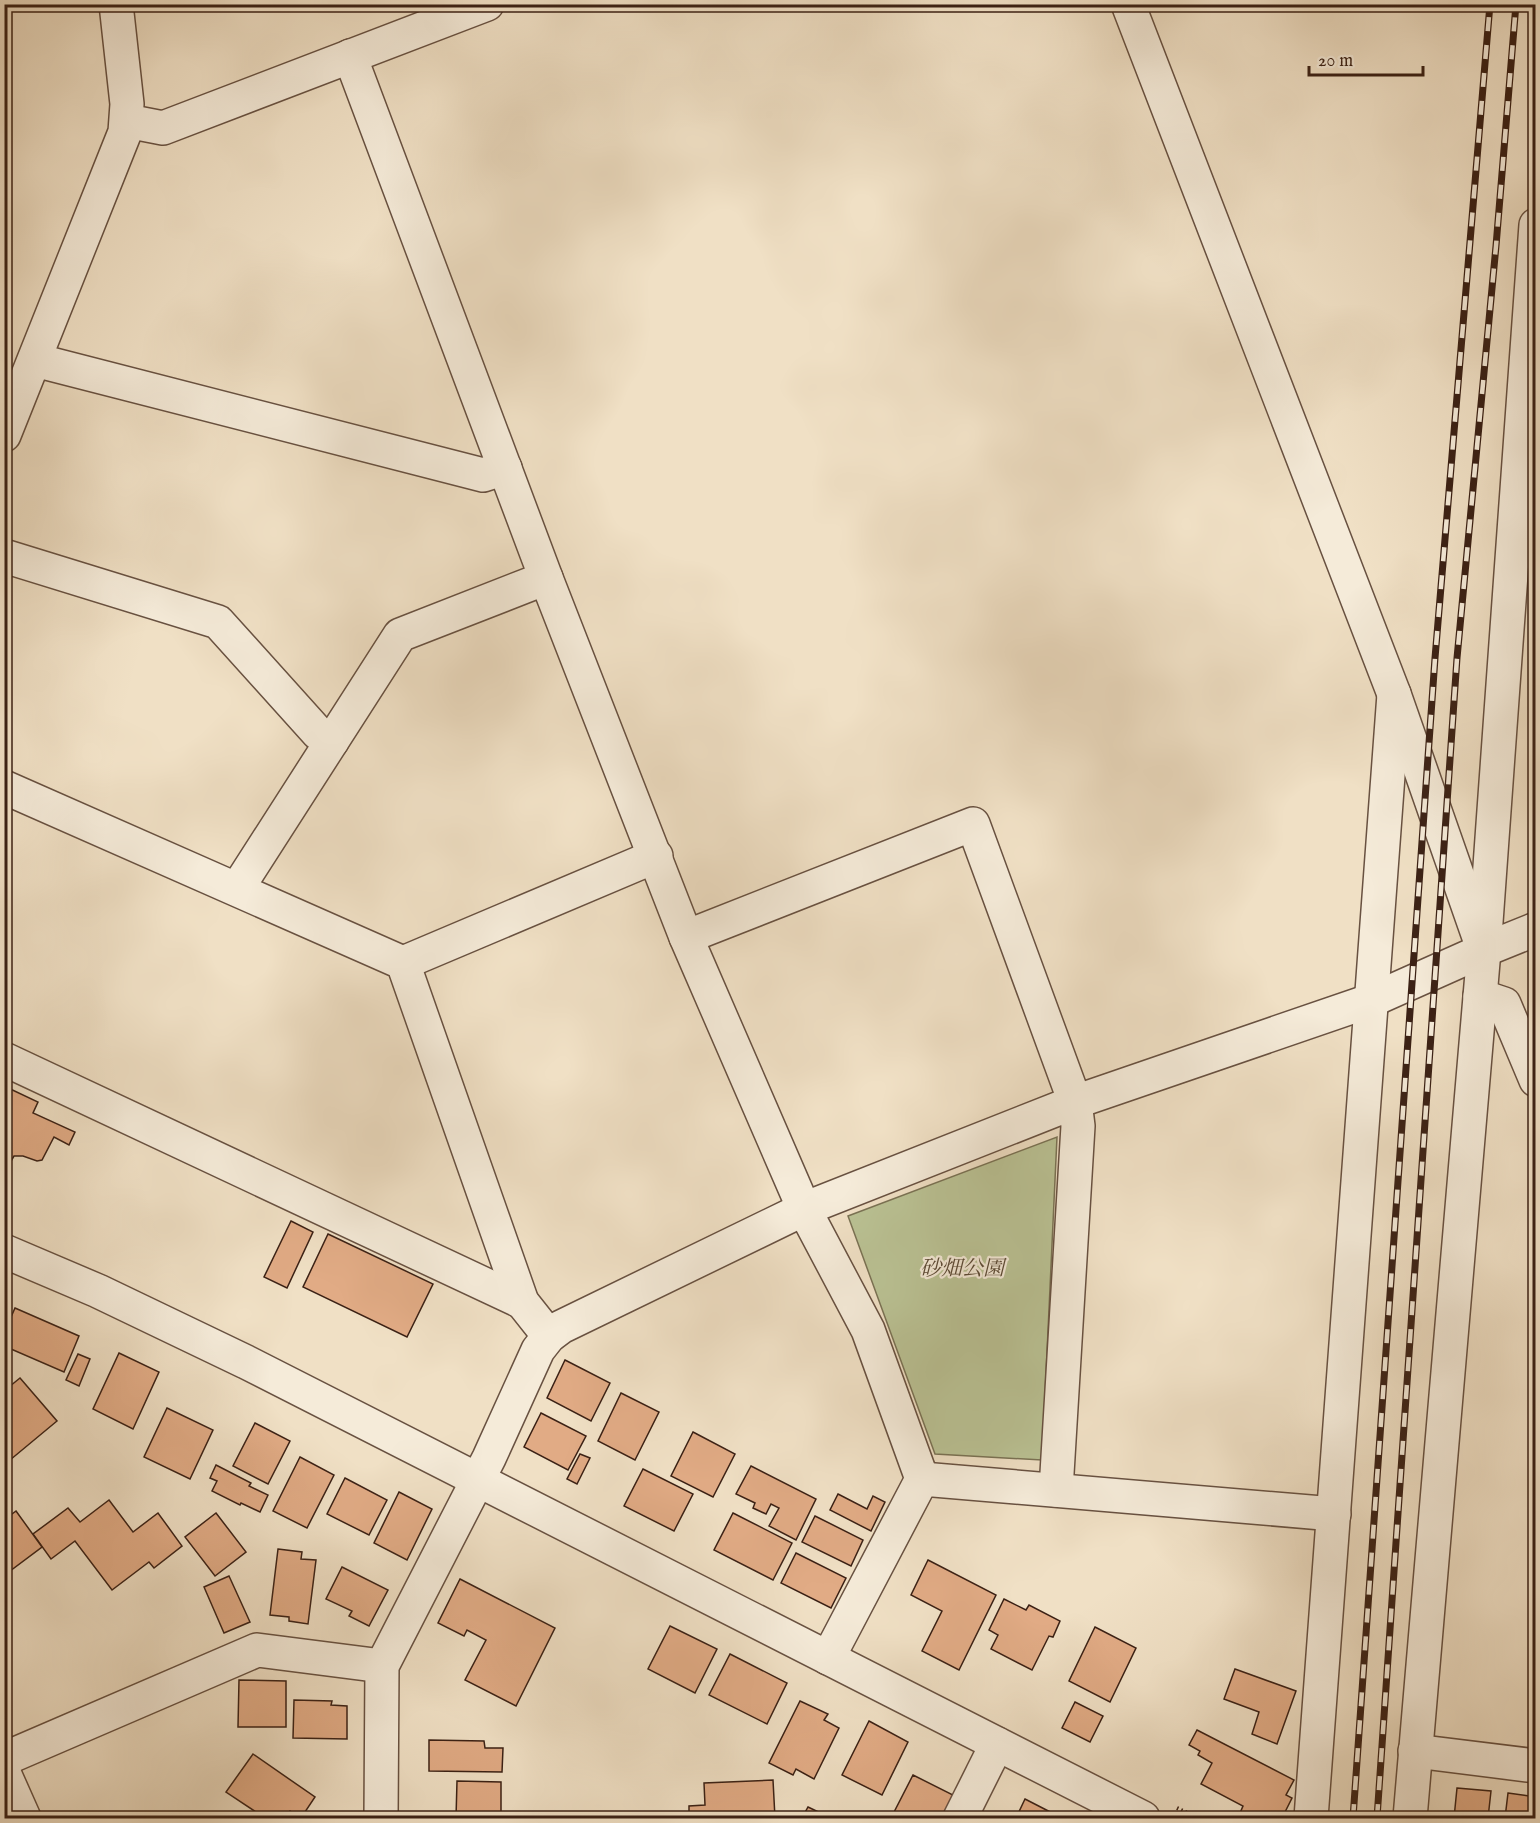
<svg xmlns="http://www.w3.org/2000/svg" width="1540" height="1823" viewBox="0 0 1540 1823" font-family="'IM FELL English','Noto Serif JP',serif">
<rect width="100%" height="100%" fill="#f0e0c5"/>
<filter id="stains"><feTurbulence type="fractalNoise" baseFrequency=".00333" numOctaves="4"/><feColorMatrix values="0 0 0 0 .2 0 0 0 0 .09 0 0 0 0 .02 0 0 0 .5 -.17"/></filter>
<radialGradient id="worn" r=".72"><stop offset=".6" stop-color="#630" stop-opacity="0"/><stop offset="1" stop-color="#630" stop-opacity=".3"/></radialGradient>
<path fill="#bac294" stroke="#7a7254" stroke-width="1.5" d="M1057,1137L1042,1460L935,1454L848,1216Z"/>
<g fill="#e1ab85" stroke="#3b2115" stroke-width="1.5">
<path d="M4,1086L38,1102L33,1113L75,1132L69,1145L54,1137L42,1160L37,1161L23,1156H14L4,1173Z"/>
<path d="M291,1221L313,1232L287,1288L264,1277Z"/>
<path d="M328,1234L433,1284L407,1337L303,1287Z"/>
<path d="M15,1308L79,1336L64,1372L4,1346V1333Z"/>
<path d="M119,1353L159,1372L133,1429L93,1409Z"/>
<path d="M78,1354L90,1359L79,1386L66,1380Z"/>
<path d="M565,1360L610,1383L591,1421L547,1398Z"/>
<path d="M20,1378L57,1421L4,1465V1391Z"/>
<path d="M621,1393L659,1412L635,1460L598,1441Z"/>
<path d="M167,1408L213,1430L190,1479L144,1457Z"/>
<path d="M541,1413L586,1436L568,1470L524,1447Z"/>
<path d="M255,1423L290,1441L268,1484L233,1466Z"/>
<path d="M693,1432L735,1454L713,1497L671,1476Z"/>
<path d="M580,1454L590,1458L577,1484L567,1479Z"/>
<path d="M300,1457L334,1475L307,1528L273,1511Z"/>
<path d="M216,1465L251,1483L249,1486L268,1495L260,1512L241,1503L240,1505L212,1491L217,1481L210,1478Z"/>
<path d="M751,1466L816,1499L796,1540L769,1526L779,1508L771,1504L766,1514L753,1508L755,1503L736,1494Z"/>
<path d="M643,1469L693,1494L674,1531L624,1506Z"/>
<path d="M345,1478L387,1500L369,1535L327,1514Z"/>
<path d="M399,1492L432,1509L407,1560L374,1543Z"/>
<path d="M838,1494L867,1509L873,1496L885,1502L871,1531L830,1510Z"/>
<path d="M109,1500L133,1532L158,1513L182,1546L154,1568L149,1562L112,1590L75,1541L51,1559L33,1534L68,1508L80,1522Z"/>
<path d="M16,1511L42,1547L6,1574L4,1572V1520Z"/>
<path d="M216,1513L246,1552L215,1576L185,1537Z"/>
<path d="M733,1513L792,1543L773,1580L714,1550Z"/>
<path d="M815,1516L863,1540L851,1566L802,1542Z"/>
<path d="M278,1549L302,1552L301,1559L316,1560L308,1624L289,1621V1617L270,1615Z"/>
<path d="M796,1553L846,1578L831,1608L781,1583Z"/>
<path d="M928,1560L996,1595L959,1670L922,1651L942,1611L911,1595Z"/>
<path d="M342,1567L388,1590L369,1626L349,1616L352,1611L326,1599Z"/>
<path d="M229,1576L250,1622L224,1633L204,1587Z"/>
<path d="M460,1579L555,1628L516,1706L465,1680L486,1640L467,1630L464,1636L438,1623Z"/>
<path d="M1004,1599L1026,1610L1029,1605L1060,1621L1053,1637L1049,1636L1032,1670L991,1649L998,1635L989,1630Z"/>
<path d="M670,1626L717,1649L695,1693L648,1669Z"/>
<path d="M1095,1627L1136,1648L1110,1702L1069,1681Z"/>
<path d="M730,1654L787,1683L767,1724L709,1695Z"/>
<path d="M1235,1669L1296,1691L1277,1744L1252,1734L1259,1712L1224,1699Z"/>
<path d="M239,1680L286,1681V1727H238Z"/>
<path d="M294,1700L332,1701L331,1705L347,1706V1739L293,1738Z"/>
<path d="M800,1701L828,1714L824,1720L839,1728L814,1779L796,1769L793,1775L769,1763Z"/>
<path d="M1075,1702L1103,1716L1090,1742L1062,1728Z"/>
<path d="M869,1721L908,1742L882,1795L842,1775Z"/>
<path d="M1197,1730L1294,1780L1286,1795L1292,1798L1282,1818H1250L1240,1813L1243,1806L1201,1784L1212,1763L1198,1755L1200,1751L1189,1745Z"/>
<path d="M429,1740L484,1741L485,1748H503L502,1772L429,1771Z"/>
<path d="M253,1754L315,1797L301,1818L290,1811L285,1818H265L226,1792Z"/>
<path d="M913,1775L953,1795L942,1818H891Z"/>
<path d="M773,1780L775,1818H689V1806L705,1805L704,1783Z"/>
<path d="M457,1781L501,1782V1818H456Z"/>
<path d="M1457,1788L1491,1791L1488,1818H1454Z"/>
<path d="M1508,1793L1536,1797V1818H1505Z"/>
<path d="M1025,1799L1062,1818H1012L1013,1817L1016,1818Z"/>
<path d="M808,1807L831,1818H802Z"/>
</g>
<g fill="none" stroke-linecap="round" stroke-linejoin="round">
<defs>
<g id="minor">
<path d="M1128,4L1394,694L1479,937"/>
<path d="M350,56L546,578L686,937L804,1209L868,1330L922,1479L828,1658"/>
<path d="M127,121L163,128L487,4"/>
<path d="M35,360L483,475L505,468"/>
<path d="M4,435L125,132L127,104L116,4"/>
<path d="M4,556L218,622L318,733L332,741"/>
<path d="M4,787L403,963L522,1302L549,1336"/>
<path d="M237,889L400,635L546,578"/>
<path d="M686,937L973,824L1075,1102L1078,1126L1056,1490"/>
<path d="M1484,950L1536,929"/>
<path d="M403,963L656,856"/>
<path d="M1480,996L1504,1004L1536,1080"/>
<path d="M4,1059L522,1302"/>
<path d="M922,1479L1334,1514"/>
<path d="M1415,1751L1536,1766"/>
<path d="M4,1759L257,1650L382,1666"/>
<path d="M4,1773L24,1818"/>
<path d="M960,1818L997,1744"/>
<path d="M1311,1818L1394,694"/>
<path d="M1410,1818L1484,950L1536,225"/>
</g>
<g id="tertiary">
<path d="M4,1251L98,1291L246,1362L1143,1818"/>
<path d="M381,1818L382,1666L489,1458L538,1350L549,1336L561,1327L804,1209L1075,1102L1372,1000L1484,950"/>
</g>
</defs>
<use href="#minor" stroke="#685141" stroke-width="36"/>
<use href="#tertiary" stroke="#685141" stroke-width="36"/>
<path stroke="#3b2115" stroke-width="4" stroke-dasharray="1.5 3" stroke-linecap="butt" d="M1177,1808L1198,1818"/>
<use href="#minor" stroke="#f5ebd9" stroke-width="33"/>
<use href="#tertiary" stroke="#f5ebd9" stroke-width="33"/>
<defs>
<g id="rail">
<path d="M1353,1818L1435,658L1490,4"/>
<path d="M1377,1818L1457,658L1496,246L1516,4"/>
</g>
</defs>
<use href="#rail" stroke="#3b2115" stroke-width="7"/>
<use href="#rail" stroke="#f5ebd9" stroke-width="4.5" stroke-dasharray="14" stroke-linecap="butt"/>
</g>
<g text-anchor="middle" dominant-baseline="central" stroke-width="4.5" stroke-linejoin="round" paint-order="stroke">
<g font-size="21" font-style="italic" fill="#5b4935" stroke="#f5ebd9">
<text x="962" y="1269">砂畑公園</text>
</g>
</g>
<rect width="1540" height="1823" fill="none" stroke="#f0e0c5" stroke-width="24"/>
<rect x="6" y="6" width="1528" height="1811" fill="none" stroke="#3b2115" stroke-width="3"/>
<rect x="12" y="12" width="1516" height="1799" fill="none" stroke="#3b2115" stroke-width="1.5"/>
<path d="M1309 66v9h114v-9" fill="none" stroke="#3b2115" stroke-width="3"/>
<text x="1318" y="66" font-size="18" fill="#3b2115" stroke="#f5ebd9" stroke-width="4.5" paint-order="stroke">20 m</text>
<rect width="100%" height="100%" filter="url(#stains)"/>
<rect width="100%" height="100%" fill="url(#worn)"/>
</svg>
